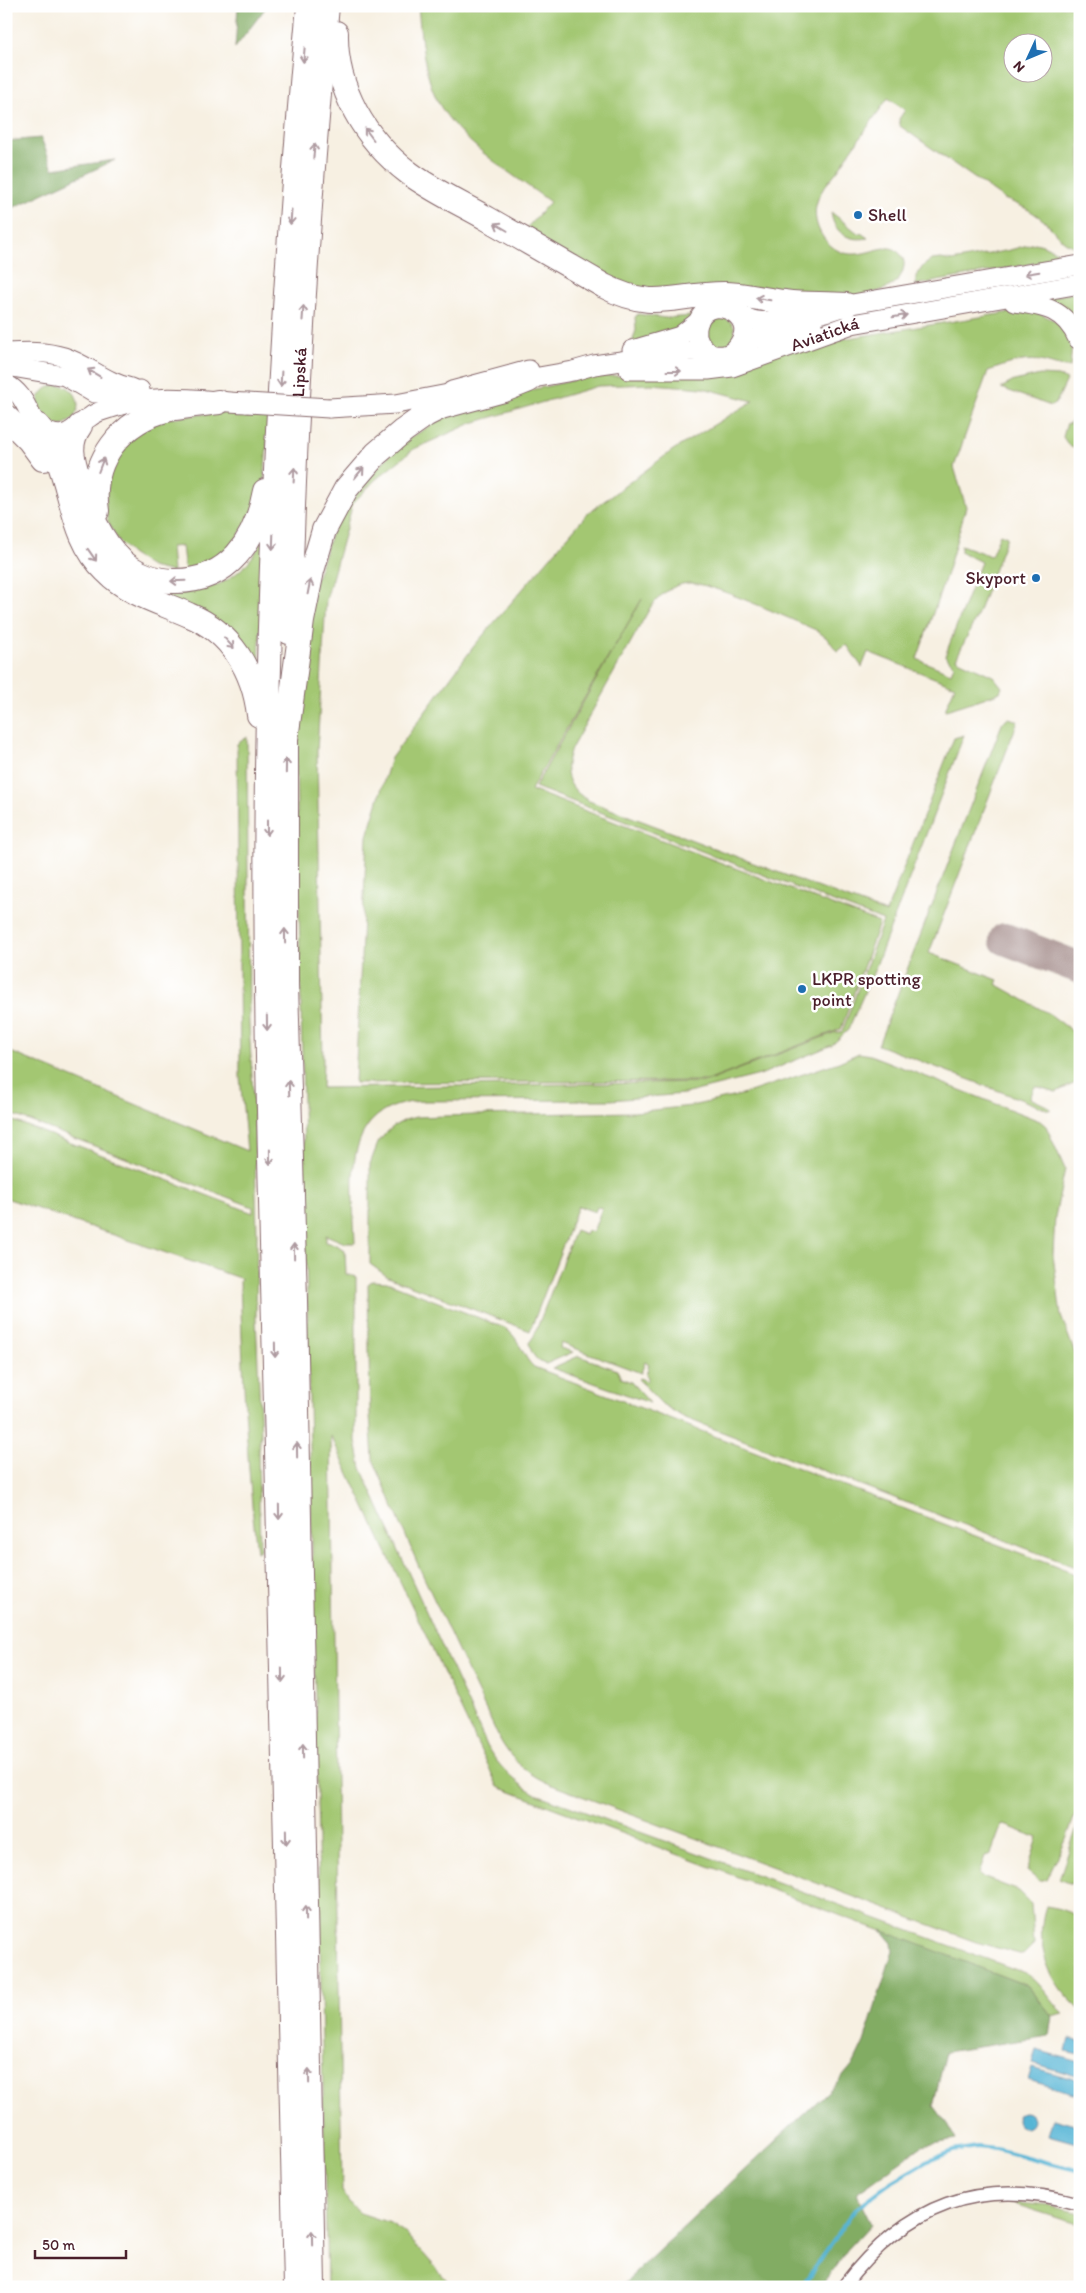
<svg xmlns="http://www.w3.org/2000/svg" width="1086" height="2293" viewBox="0 0 1086 2293" font-family="Itim,sans-serif">
<rect width="100%" height="100%" fill="#fff"/>
<filter id="ink" filterUnits="userSpaceOnUse"><feTurbulence type="fractalNoise" baseFrequency=".02" numOctaves="2"/><feDisplacementMap in="SourceGraphic" scale="10" xChannelSelector="R" yChannelSelector="G"/><feConvolveMatrix kernelMatrix="1 2 1 2 8 2 1 2 1" color-interpolation-filters="sRGB"/></filter>
<filter id="wash" filterUnits="userSpaceOnUse"><feTurbulence type="fractalNoise" baseFrequency=".0096" numOctaves="4" result="noise"/><feDisplacementMap in="SourceGraphic" scale="20" xChannelSelector="R" yChannelSelector="G"/><feGaussianBlur stdDeviation="1.12" result="paint"/><feColorMatrix in="noise" values="0 0 0 0 0 0 0 0 0 0 0 0 0 0 0 0 0 1.4 0 .05"/><feComposite in="paint" operator="in"/></filter>
<g filter="url(#wash)">
<rect width="100%" height="100%" fill="#f7f0e2"/>
<g fill="#a3c772" stroke="#76734e" fill-rule="evenodd">
<path d="M418,6H1080V248C1061,245 1056,231 1043,220C1031,210 1018,204 1004,199L900,126L899,119L905,110L888,98C871,122 854,146 838,170C831,179 820,190 817,202C811,221 822,244 841,252C863,260 883,242 896,250C901,254 905,260 904,266C900,291 872,293 853,296L644,294L522,233L550,202C513,174 458,142 437,100C423,71 421,37 418,6ZM1014,42H1044V72H1014Z"/>
<path d="M831,212L859,234L861,233L868,238C848,242 833,232 831,212Z"/>
<path d="M1035,243L1043,245L1063,255V258L916,285V276L924,265L932,260L941,259L952,261L1010,250Z"/>
<path d="M1080,292V330L1043,298Z"/>
<path d="M1030,309L1060,323L1072,345L1070,367C1060,368 1049,362 1039,361C1021,358 1004,366 988,371L954,467L966,507L948,570L917,659L951,673L954,665L945,656L981,562L961,552V545L991,556L1000,534L1007,537L977,616L956,659L993,676L1002,687L1000,692C997,694 948,710 945,710L955,686L868,652L862,667L847,645L837,651L828,639L816,630C792,620 708,581 688,583C671,585 660,595 650,608L571,749C562,772 567,788 589,801L886,913L954,738L964,735L874,971L848,1030L832,1045L760,1075L684,1094L611,1100L425,1101C338,1104 353,1182 355,1243H345L326,1235V1242L337,1245L345,1251L346,1274L356,1277V1441L361,1468L489,1750C502,1770 516,1783 536,1794L1025,1973C1042,1982 1049,2001 1064,2013L1052,2016L1028,1986L498,1787L331,1436L342,2191L351,2205L360,2213L390,2223L404,2232L453,2287H327L296,758L314,585L337,517L397,446L451,413L535,389L579,379L601,376H652L811,344ZM651,384L703,388L753,401L673,450L588,513L474,646L391,758L367,836L355,1083L707,1081L841,1029L879,923L531,790L642,599L535,787L883,921L842,1032H836L706,1082L322,1088L323,1061L317,751L326,600L353,503L375,480L414,449L472,423L598,386Z"/>
<path d="M638,314L665,318L692,316L687,326L631,346L636,330L635,317Z"/>
<circle cx="721" cy="332" r="14"/>
<path d="M1040,375L1058,376L1067,380L1056,403L1051,406L1001,388L1014,381Z"/>
<circle cx="58" cy="405" r="20"/>
<path d="M222,412L269,418L264,482L259,503L225,557L185,571L182,546L171,547L173,572L151,567L131,554L118,541L108,522L105,510L110,463L128,438L163,419Z"/>
<path d="M1074,417L1080,418V447L1076,449L1069,446L1063,437L1067,423L1069,424Z"/>
<path d="M261,542H264L259,664L253,665L145,586C164,587 185,589 205,588C227,586 253,562 261,542Z"/>
<path d="M1009,718L1018,721L929,953L998,980L996,984L1051,1015L1080,1037V1081L1056,1092L1035,1086L1030,1098L1049,1107L1051,1109L1049,1110L878,1045L1000,729L1003,722Z"/>
<path d="M247,737L249,1023L254,1112L257,1235L256,1318L261,1435L258,1449L260,1550L257,1552C246,1462 243,1371 240,1281L242,1279L6,1198V1118L253,1213V1207L6,1112V1050L247,1151L240,1077L237,744Z"/>
<path d="M859,1053L870,1055L1040,1121L1046,1126L1065,1169L1055,1217L1053,1255L1061,1316L1080,1367V1569L683,1417L662,1404L638,1379L639,1378L647,1381L648,1377L646,1375L649,1364L645,1362L641,1373L561,1343L560,1348L573,1352L546,1364C536,1362 531,1353 529,1343L534,1336L575,1230L585,1234L587,1230L593,1232L602,1208L597,1207L595,1212L578,1206L530,1331L388,1277L370,1264V1164L378,1143L385,1134L394,1126L405,1120L416,1117L474,1115L635,1112L691,1106L741,1095L839,1062Z"/>
<path d="M372,1281L387,1282L505,1328C521,1339 522,1357 534,1367L1080,1576V1802L1065,1842L1047,1879L1039,1881L1027,1871L1038,1838L1002,1824L991,1854L985,1856L979,1873L985,1878L1019,1891L1031,1903L1034,1944L1023,1955L976,1942L557,1787C529,1776 512,1762 498,1736L419,1567L373,1459L370,1415L368,1284Z"/>
<path d="M579,1356L617,1370L621,1378L631,1382L650,1403L552,1368Z"/>
<path d="M1080,1819V1887L1059,1879Z"/>
<path d="M1046,1906L1057,1908L1079,1916L1080,1915V2009C1049,1984 1033,1944 1046,1906Z"/>
<path d="M1008,2202L1049,2206L1080,2213V2225Z"/>
</g>
<g fill="#82ac64" stroke="#666648">
<path d="M238,6H267L235,48Z"/>
<path d="M41,138L53,169L115,160L6,211V141Z"/>
<path d="M881,1930L1028,1986L1052,2016L1049,2036L946,2052L933,2106L947,2124L956,2140L922,2146L856,2193L871,2224L847,2250L821,2287H620L839,2081L854,2063L864,2042L893,1950L892,1943Z"/>
</g>
<g fill="#57b5d5" stroke="#506a80">
<path d="M1069,2039L1080,2042V2054L1066,2051Z"/>
<path d="M1036,2050L1080,2062V2077L1032,2063Z"/>
<path d="M1032,2067L1080,2081V2095L1028,2080Z"/>
<circle cx="1025" cy="2120" r="8"/>
<path d="M1053,2118L1078,2125L1075,2135L1080,2137V2144L1048,2135Z"/>
</g>
<g fill="none" stroke-linecap="round" stroke-linejoin="round">
<path stroke="#57b5d5" stroke-width="4" d="M801,2287L856,2208L890,2183L926,2162L953,2151L977,2147L996,2149L1080,2171"/>
<path stroke="#a08886" stroke-width="32" d="M1005,939L1080,968"/>
</g>
</g>
<g filter="url(#ink)">
<g fill="none" stroke-linecap="round" stroke-linejoin="round">
<defs>
<path id="street" d="M843,2287C906,2204 979,2176 1080,2204"/>
<g id="secondary">
<path d="M1014,302C1044,306 1064,308 1078,339"/>
<path d="M731,310C740,315 748,320 757,321C778,324 827,314 846,305L1080,265"/>
<path d="M632,350L680,336L699,321"/>
<path d="M735,350L755,339L813,328"/>
<path d="M6,353C25,352 46,351 64,357C88,365 106,383 131,388"/>
<path d="M6,366L65,376L94,393L140,390"/>
<path id="s1" d="M629,370H708L732,367L852,324L1080,284"/>
<path d="M516,381L573,371L594,365L690,351C702,351 713,357 724,355C731,354 735,350 739,344C761,313 702,289 697,328C695,340 702,347 711,354"/>
<path d="M6,384C32,398 26,425 50,433C69,440 76,425 90,417C96,412 104,410 111,408C159,391 199,401 247,403"/>
<path d="M452,391L529,370"/>
<path d="M329,408L396,404L464,391"/>
</g>
<g id="highway">
<path d="M336,33C335,89 365,140 409,173C433,191 462,204 488,219C526,241 565,263 604,286C654,312 674,294 724,294C744,294 764,300 785,302C805,305 826,303 846,305"/>
<path d="M6,417L29,440L43,459"/>
<path d="M38,426C75,467 64,531 106,571C128,594 160,602 189,615C231,632 254,671 259,715"/>
<path d="M80,426C66,445 74,463 80,484C89,512 100,540 122,561C136,573 155,581 174,581C229,582 256,540 265,491"/>
<path d="M97,511C89,461 121,420 170,409C186,406 203,404 219,402"/>
<path id="s2" d="M289,632C294,423 307,214 327,6"/>
<path d="M296,2287C290,2008 283,1729 277,1450C272,1224 264,999 267,773C270,517 285,261 309,6"/>
<path d="M313,2287L295,1300L286,985V739L302,621L312,571L324,530L346,489L376,454L403,431L427,414L441,407L504,390L529,380"/>
</g>
</defs>
<use href="#street" stroke="#87686b" stroke-width="15"/>
<use href="#secondary" stroke="#87686b" stroke-width="21"/>
<use href="#highway" stroke="#87686b" stroke-width="26"/>
<use href="#street" stroke="#fff" stroke-width="12"/>
<use href="#secondary" stroke="#fff" stroke-width="19"/>
<use href="#highway" stroke="#fff" stroke-width="24"/>
<defs>
<path id="secondary-bridge" d="M247,403L329,408"/>
</defs>
<use href="#secondary-bridge" stroke="#87686b" stroke-width="21" stroke-linecap="butt"/>
<use href="#secondary-bridge" stroke="#fff" stroke-width="19"/>
</g>
<defs><path id="oneway-shaft" d="M-6 0H5M1.5-3L5.5 0L1.5 3" fill="none" stroke-width="1.6" stroke-linecap="round" stroke-linejoin="round" transform="scale(1.25)"/></defs>
<g stroke="#ae9aa0">
<use href="#oneway-shaft" transform="translate(304 55) rotate(95)"/>
<use href="#oneway-shaft" transform="translate(369 134) rotate(-127)"/>
<use href="#oneway-shaft" transform="translate(314 151) rotate(-85)"/>
<use href="#oneway-shaft" transform="translate(291 217) rotate(94)"/>
<use href="#oneway-shaft" transform="translate(501 227) rotate(-150)"/>
<use href="#oneway-shaft" transform="translate(1032 273) rotate(170)"/>
<use href="#oneway-shaft" transform="translate(763 299) rotate(-170)"/>
<use href="#oneway-shaft" transform="translate(303 313) rotate(-86)"/>
<use href="#oneway-shaft" transform="translate(900 316) rotate(-10)"/>
<use href="#oneway-shaft" transform="translate(674 371)"/>
<use href="#oneway-shaft" transform="translate(94 373) rotate(-149)"/>
<use href="#oneway-shaft" transform="translate(281 379) rotate(93)"/>
<use href="#oneway-shaft" transform="translate(101 465) rotate(-69)"/>
<use href="#oneway-shaft" transform="translate(359 473) rotate(-50)"/>
<use href="#oneway-shaft" transform="translate(294 475) rotate(-87)"/>
<use href="#oneway-shaft" transform="translate(273 542) rotate(92)"/>
<use href="#oneway-shaft" transform="translate(92 555) rotate(55)"/>
<use href="#oneway-shaft" transform="translate(178 581) rotate(178)"/>
<use href="#oneway-shaft" transform="translate(309 587) rotate(-79)"/>
<use href="#oneway-shaft" transform="translate(229 643) rotate(48)"/>
<use href="#oneway-shaft" transform="translate(286 766) rotate(-89)"/>
<use href="#oneway-shaft" transform="translate(267 828) rotate(90)"/>
<use href="#oneway-shaft" transform="translate(285 936) rotate(-91)"/>
<use href="#oneway-shaft" transform="translate(267 1023) rotate(89)"/>
<use href="#oneway-shaft" transform="translate(289 1088) rotate(-92)"/>
<use href="#oneway-shaft" transform="translate(270 1157) rotate(89)"/>
<use href="#oneway-shaft" transform="translate(294 1251) rotate(-91)"/>
<use href="#oneway-shaft" transform="translate(275 1350) rotate(89)"/>
<use href="#oneway-shaft" transform="translate(297 1450) rotate(-91)"/>
<use href="#oneway-shaft" transform="translate(279 1512) rotate(89)"/>
<use href="#oneway-shaft" transform="translate(282 1675) rotate(89)"/>
<use href="#oneway-shaft" transform="translate(303 1751) rotate(-91)"/>
<use href="#oneway-shaft" transform="translate(286 1837) rotate(89)"/>
<use href="#oneway-shaft" transform="translate(306 1913) rotate(-91)"/>
<use href="#oneway-shaft" transform="translate(309 2076) rotate(-91)"/>
<use href="#oneway-shaft" transform="translate(312 2238) rotate(-91)"/>
</g>
</g>
<g fill="#1f6fb2" stroke="#fff" stroke-width="2">
<circle cx="858" cy="215" r="5"/>
<circle cx="1036" cy="578" r="5"/>
<circle cx="802" cy="989" r="5"/>
</g>
<g text-anchor="middle" dominant-baseline="central" stroke-width="5" stroke-linejoin="round" paint-order="stroke">
<g font-size="18" fill="#4a1f2b" stroke="#fff" text-anchor="start">
<text x="868" y="215">Shell</text>
<text x="1026" y="578" text-anchor="end">Skyport</text>
<text x="812" y="979">LKPR spotting<tspan x="812" dy="21">point</tspan></text>
</g>
<g font-size="18" fill="#4a1f2b" stroke="#fff">
<text stroke="none"><textPath href="#s1" startOffset="202">Aviatická</textPath></text>
<text stroke="none"><textPath href="#s2" startOffset="260">Lipská</textPath></text>
</g>
</g>
<rect width="1086" height="2293" fill="none" stroke="#fff" stroke-width="25"/>
<g transform="translate(1028 58) rotate(226)"><circle r="24" fill="#ffffff" stroke="#b7a5aa"/>
<path d="M0-4L9 19L0 12L-9 19Z" fill="#1f6fb2"/>
<text y="-8" font-size="14" font-weight="bold" text-anchor="middle" fill="#4a1f2b">N</text>
</g>
<path d="M35 2250v8h91v-8" fill="none" stroke="#4a1f2b" stroke-width="2.5"/>
<text x="42" y="2250" font-size="15" fill="#4a1f2b" stroke="#ffffff" stroke-width="4" paint-order="stroke">50 m</text>
</svg>
